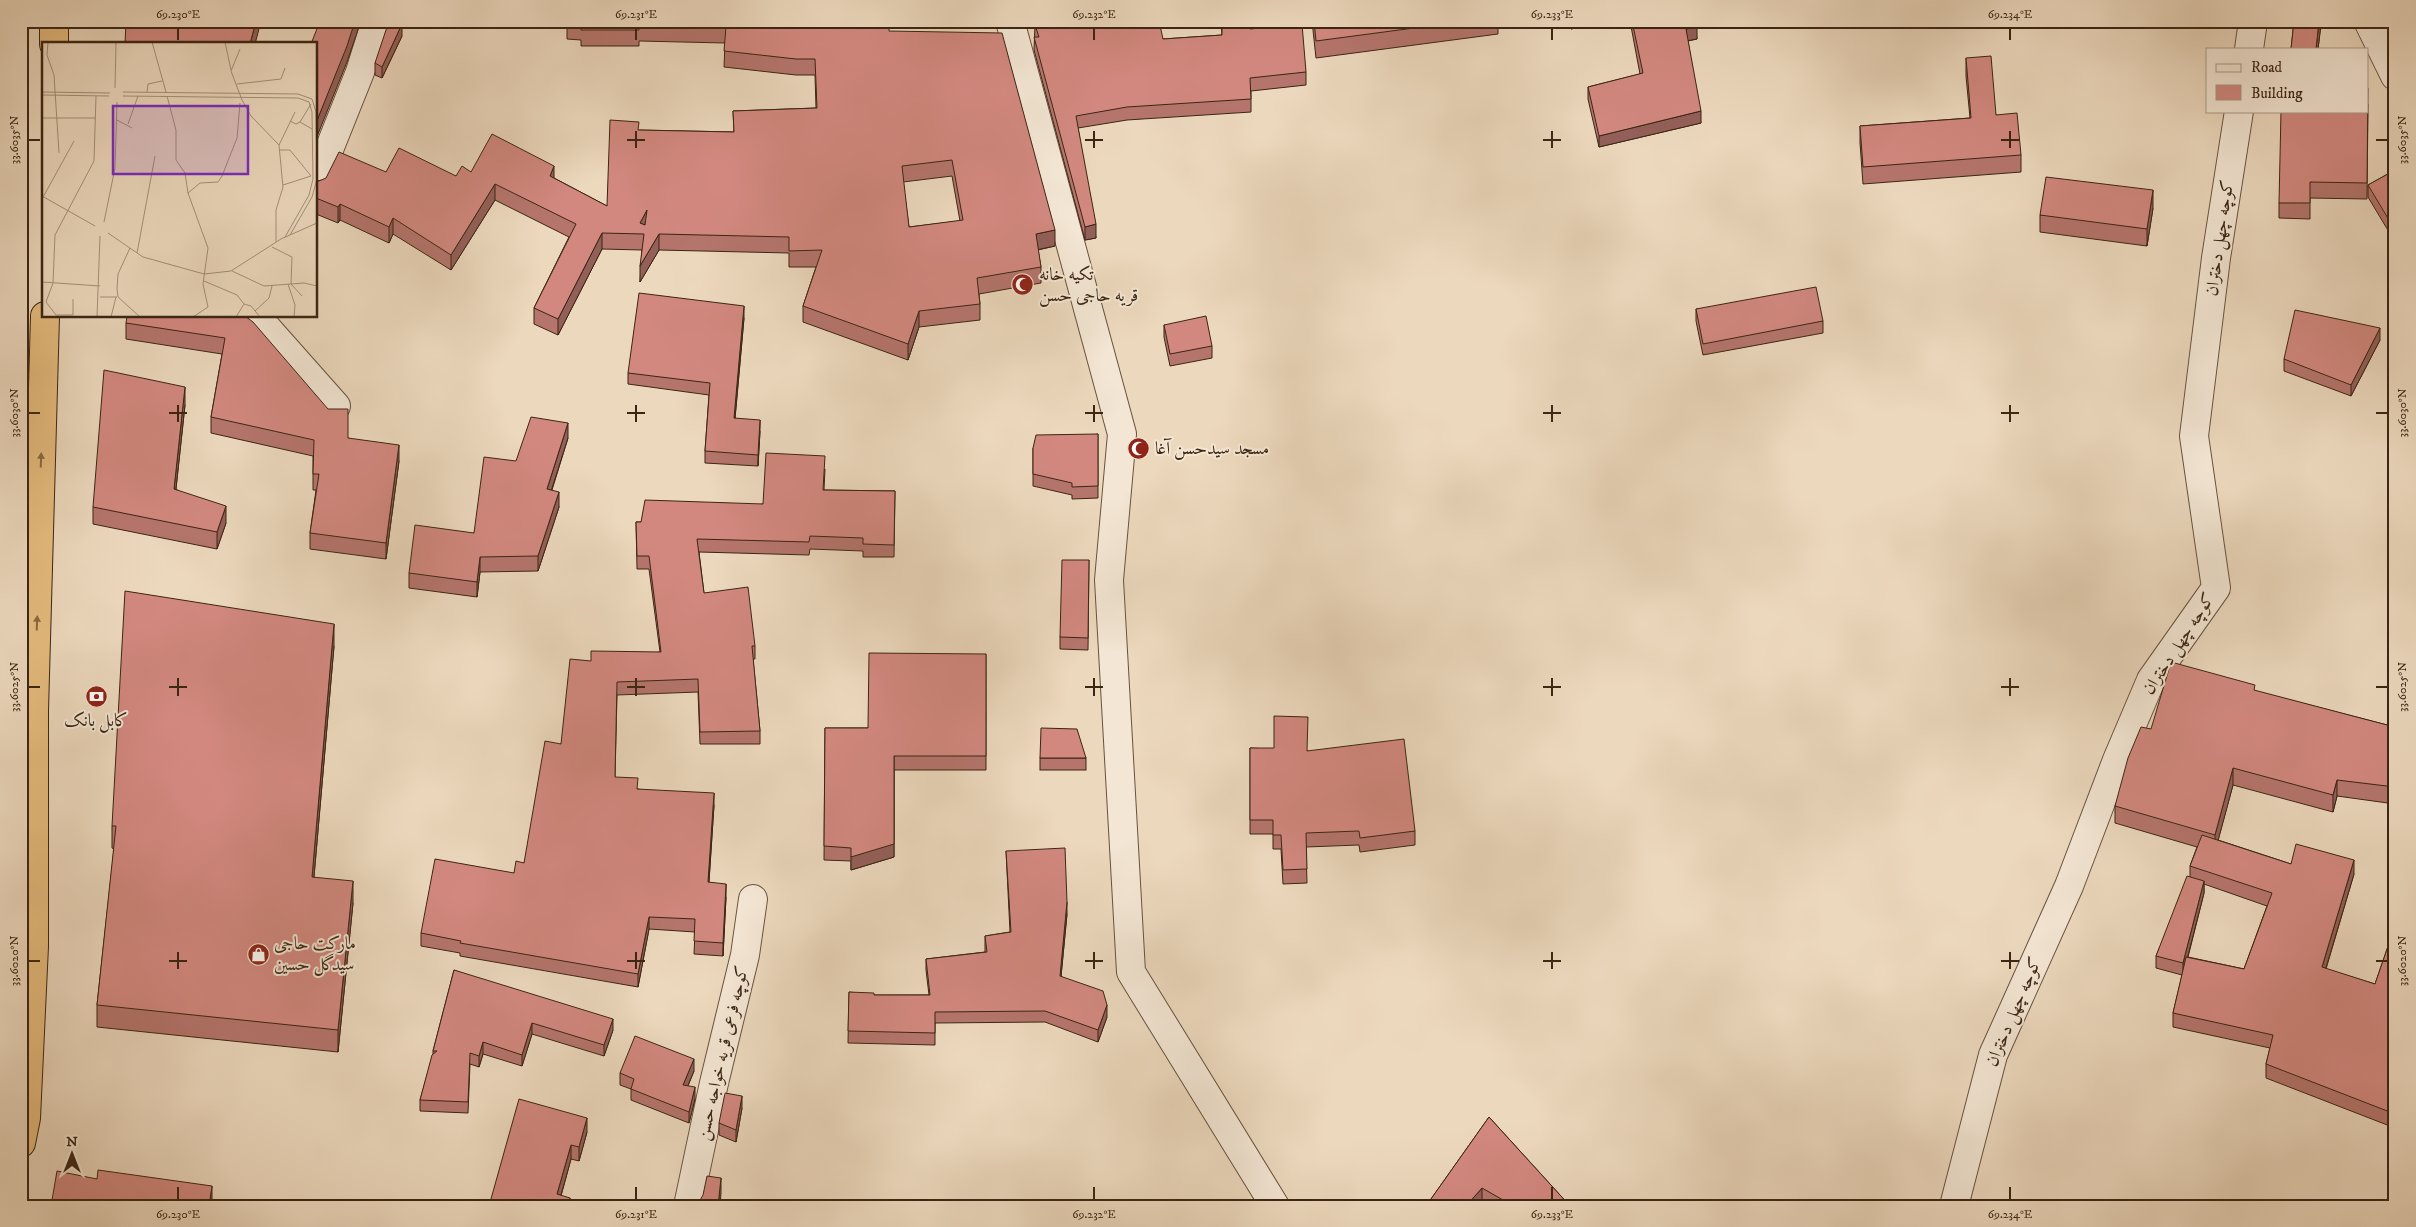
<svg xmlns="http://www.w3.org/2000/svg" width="2416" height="1227" viewBox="0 0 2416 1227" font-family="'IM FELL DW Pica',Amiri,serif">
<rect width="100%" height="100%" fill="#ecd8bd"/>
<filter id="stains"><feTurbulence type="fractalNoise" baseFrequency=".004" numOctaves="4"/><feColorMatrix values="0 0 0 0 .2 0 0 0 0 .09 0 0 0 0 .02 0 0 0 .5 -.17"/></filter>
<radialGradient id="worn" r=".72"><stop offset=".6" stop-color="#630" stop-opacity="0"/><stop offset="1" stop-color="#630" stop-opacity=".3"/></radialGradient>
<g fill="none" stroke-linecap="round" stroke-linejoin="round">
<defs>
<g id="minor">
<path d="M1010,21L1122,434L1109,580L1131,972L1275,1206"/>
<path d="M2368,21L2395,76"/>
<path d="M2249,49L2253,21"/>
<path d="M316,182L360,72L376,21"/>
<path d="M246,316L266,327L336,406"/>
<path d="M688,1206L714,1083L745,955L753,899"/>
<path d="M1954,1206L1993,1055L2069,886L2117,760L2151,680L2216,588L2194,436L2216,258L2239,111"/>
</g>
<g id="trunk">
<path d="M54,44V21"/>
<path d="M21,1143L26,1118L34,946V711L45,316"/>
</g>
</defs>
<use href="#minor" stroke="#67523e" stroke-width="30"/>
<use href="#trunk" stroke="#3b2513" stroke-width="30"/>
<use href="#minor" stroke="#f3e6d4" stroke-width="28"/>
<use href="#trunk" stroke="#e6bc7e" stroke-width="28"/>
</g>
<g fill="#b5756d" stroke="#3b2513" fill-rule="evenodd">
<path d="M567,21L889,31L1055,246L1038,250L1041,267V283L979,294L980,304V320L919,327L908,360L803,322V306L816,267H789V253L659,250L640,282L642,250L602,249L558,335L534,324V308L569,237L495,200L451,270L393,234L389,243L340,220L338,223L316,214V181L386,172L456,176L471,172L554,178L607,206L639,130L734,132L733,111L816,108L815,75H796L724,67L725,43L639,41V46H581V40L567,39ZM952,176L960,221L909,227L903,182Z"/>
<path d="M1221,21H1249L1250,29L1306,72V85L1251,91V112L1127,120L1078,128L1096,238L1085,240L1034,50L1035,25L1163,39L1222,35Z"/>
<path d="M1312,21H1498V34L1316,58Z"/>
<path d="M1569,21H1602L1571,29Z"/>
<path d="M1630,21H1695L1697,39L1688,41L1701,123L1599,147L1588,99V87L1640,74Z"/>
<path d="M2294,21H2349L2348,27L2321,24L2318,49H2291Z"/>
<path d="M402,36L382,78L375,75V63Z"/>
<path d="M1966,58L1996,115L2021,155V172L1863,184L1860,143V126L1970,118L1966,76Z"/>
<path d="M2368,104L2367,199L2310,198V219L2279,218V203Z"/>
<path d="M2395,170V242L2368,197V185Z"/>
<path d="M2153,208L2147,246L2040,232V215Z"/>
<path d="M1696,309L1823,321V333L1703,355L1696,321Z"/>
<path d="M245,316L348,438L399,461L386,559L310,549V533L316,490H313V456L211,433V417L222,354L126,339V323Z"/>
<path d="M744,318L735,418L760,431L758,466L705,463V451L709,395L628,384V373Z"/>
<path d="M1164,325L1212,346V358L1170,366L1164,337Z"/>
<path d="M2380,340L2351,396L2284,371V359Z"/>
<path d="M185,405L176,489L226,523L217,549L93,524V507Z"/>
<path d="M1098,434V498L1072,499V495L1033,486V448Z"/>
<path d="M568,438L552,490L559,507L538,571L480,572L477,597L409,588V573L474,533L516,461Z"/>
<path d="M825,469L824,490L895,491L894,557H863V551L810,549L809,555L699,552L704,593L755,646V659H753L760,731V744H700L698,692L617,695L615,777L638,789L714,805L709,882L726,897L723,956L694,954L695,932L649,929L638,987L460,956V953L421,946V933L514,873L524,863L561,744L591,661L660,652L649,569H637L636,522H641L763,504Z"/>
<path d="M1089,560L1088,650L1060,649V637Z"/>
<path d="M334,646L314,877L353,903L338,1052L97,1027V1005L114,849L112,848V826Z"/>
<path d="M986,654V770H894V857L851,870V861L824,860L825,728H868Z"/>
<path d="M2255,691L2391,726L2395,694V804L2337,796L2333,812L2233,785L2218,840L2291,864L2354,874L2326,969L2375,984L2395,926V1128L2266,1078V1064L2270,1048L2173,1027V1013L2182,975L2156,968V956L2190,877V866L2197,847L2115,823V806L2151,729ZM2204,884L2267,906L2244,969L2188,957L2204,893Z"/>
<path d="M1250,748L1308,751L1415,831V845L1360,852L1359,845L1306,847L1307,883L1283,884L1281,849H1273V834H1250Z"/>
<rect x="1040" y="758" width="46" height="12"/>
<path d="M1006,851L1067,914L1061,976L1107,1017L1098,1042L1045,1022L935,1023V1045L848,1043L849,992L874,995H929L926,970V959L985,952V936L1010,932Z"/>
<path d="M454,970L613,1030L604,1056L532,1034L522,1066L483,1054L479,1067L470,1064L468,1113L420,1111V1100L433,1054V1051Z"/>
<path d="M694,1071L688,1086L695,1099L689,1123L631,1100V1089L620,1085V1073Z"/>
<path d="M742,1108L736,1142L719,1135V1123Z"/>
<path d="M1489,1117L1570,1206H1426Z"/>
<path d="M587,1132L579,1161L571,1159L561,1196L570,1206H489Z"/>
</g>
<g fill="#935f59" stroke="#3b2513">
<path d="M256,21H261L255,44H250Z"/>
<path d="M355,21H361L347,62L316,139V123Z"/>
<path d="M1571,21H1602L1571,29Z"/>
<path d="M2319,21H2321V24L2318,49H2316Z"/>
<path d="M402,24V36L382,78V67Z"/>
<path d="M1697,27V39L1686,41V29Z"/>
<path d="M1701,111V123L1599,147V136Z"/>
<path d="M554,166V182L550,176Z"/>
<path d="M495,184V200L451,270V255Z"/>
<path d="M2153,190V208L2147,246V229Z"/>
<path d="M340,204V220L338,223V207Z"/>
<path d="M647,210V226L640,223Z"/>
<path d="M393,218V234L389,243V227Z"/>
<path d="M1096,224V238L1085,240V227Z"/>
<path d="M1055,230V246L1036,250V234Z"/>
<path d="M602,233V249L558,335V319Z"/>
<path d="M659,234V250L640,282V266Z"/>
<path d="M744,306V318L734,430V418Z"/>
<path d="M919,311V327L908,360V344Z"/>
<path d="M2380,328V340L2351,396V385Z"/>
<path d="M185,387V405L174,506V489Z"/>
<path d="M760,420V431L758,466V455Z"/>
<path d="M568,423V438L547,504V489Z"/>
<path d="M399,445V461L386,559V543Z"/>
<path d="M559,492V507L538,571V556Z"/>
<path d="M226,506V523L217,549V532Z"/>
<path d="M480,557V572L477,597V582Z"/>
<path d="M334,624V646L312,899V877Z"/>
<path d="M894,756V857L851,870V857Z"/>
<path d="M2233,768V785L2215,852V835Z"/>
<path d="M2337,780V796L2333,812V795Z"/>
<path d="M714,793V805L708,895V882Z"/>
<path d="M2354,860V874L2322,981V967Z"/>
<path d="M353,881V903L338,1052V1030Z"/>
<path d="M2204,881V893L2183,975V963Z"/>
<path d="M726,884V897L723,956V943Z"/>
<path d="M1067,902V914L1060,987V976Z"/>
<path d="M649,917V929L638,987V974Z"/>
<path d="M1107,1005V1017L1098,1042V1030Z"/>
<path d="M613,1019V1030L604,1056V1045Z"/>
<path d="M532,1023V1034L522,1066V1055Z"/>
<path d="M483,1042V1054L479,1067V1056Z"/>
<path d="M694,1059V1071L683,1097V1085Z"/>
<path d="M695,1087V1099L689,1123V1112Z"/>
<path d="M742,1096V1108L736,1142V1130Z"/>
<path d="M587,1118V1132L579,1161V1147Z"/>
<path d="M571,1145V1159L558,1206L557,1194Z"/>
<path d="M721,1178V1193L720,1206H718Z"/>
<path d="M212,1186V1206H209Z"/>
<path d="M1482,1188V1205L1466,1206Z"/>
<path d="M570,1198V1206H568Z"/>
</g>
<g fill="#d2887f" stroke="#3b2513" fill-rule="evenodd">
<path d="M126,21H256L250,44H125Z"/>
<path d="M320,21H355L347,46L316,123V44H311Z"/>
<path d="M389,21H395L402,24L382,67L375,63Z"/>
<path d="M567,21H889V31L1002,33L1055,230L1036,234L1041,267L977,278L980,304L919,311L908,344L803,306L822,250L789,251V237L659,234L640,266L644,234L602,233L558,319L534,308L576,224L495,184L451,255L393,218L389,227L340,204L338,207L316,198V181H319L326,178L339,152L386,172L399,148L456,176L462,166L471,172L492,134L554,166L550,176L607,206L610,120L639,122L638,130L734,132L733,111L817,108L815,59H796L724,51L726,27L639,25V30H581V24L567,23ZM952,160L963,220L909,227L902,166ZM647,210L645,225L640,223Z"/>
<path d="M1047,21H1159L1163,39L1222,35V21H1249L1250,29L1302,24L1306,72L1250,78L1251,99L1127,107L1076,116L1096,224L1085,227L1034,37H1039L1035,25Z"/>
<path d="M1314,21H1467L1316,41Z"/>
<path d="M1632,21H1695L1697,27L1686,29L1701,111L1599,136L1588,87L1643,73Z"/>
<path d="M2294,21H2319L2316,49H2291Z"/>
<path d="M1991,56L1996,115L2017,113L2021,155L1863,167L1860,126L1971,118L1966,58Z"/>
<path d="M2367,88H2368L2367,183L2310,182V203H2279L2281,111H2367Z"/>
<path d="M2395,170V230L2368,185Z"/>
<path d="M2046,177L2153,190L2147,229L2040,215Z"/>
<path d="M1816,287L1823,321L1703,344L1696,309Z"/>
<path d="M639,293L744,306L734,418L760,420L758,455L705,451L710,383L628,373Z"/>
<path d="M2295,310L2380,328L2351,385L2284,359Z"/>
<path d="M127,316H245L253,322L328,409H348V438L399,445L386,543L310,533L319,474H313L314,440L211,417L225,338L126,323Z"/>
<path d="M1206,316L1212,346L1170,354L1164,325Z"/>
<path d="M104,370L185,387L174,489L226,506L217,532L93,507Z"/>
<path d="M531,417L568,423L547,489L559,492L538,556L480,557L477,582L409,573L415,525L474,533L484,457L516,461Z"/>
<path d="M1098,434V486L1072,487V483L1033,474V448L1036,435Z"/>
<path d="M766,453L825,456L823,490L895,491L894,545L863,544V538L810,536L809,542L697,539L704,593L748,587L755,646H752L760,731L700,732L698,679L617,682L615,777L638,778L637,789L714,793L708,882L726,884L723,943L694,941L695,919L649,917L638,974L460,943L461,941L421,933L435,859L514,873L516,861L524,863L545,741L561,744L570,659L591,661V651L661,652L649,556H637L636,522H641L645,500L763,504Z"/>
<path d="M1062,560H1089L1088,638L1060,637Z"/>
<path d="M125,591L334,624L312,877L353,881L338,1030L97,1005L116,826H112Z"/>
<path d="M869,653L986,654V756H894V844L851,857V848L824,846L825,728H868Z"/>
<path d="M2171,662L2255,685L2254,690L2391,726L2392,694H2395V787L2337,780L2333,795L2233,768L2215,835L2115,806L2128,758L2141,727L2151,729Z"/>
<path d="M1274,716L1308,717L1307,751L1404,739L1415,831L1360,838L1359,831L1306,833L1307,869L1283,870L1281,835H1273V820H1250V748H1274Z"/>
<path d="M1041,728L1077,729L1086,758H1040Z"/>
<path d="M2202,835L2291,864L2296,844L2354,860L2322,967L2375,984L2395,926V1114L2266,1064L2273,1035L2173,1013L2186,957L2244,969L2272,893L2190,866Z"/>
<path d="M1065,848L1067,902L1060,976L1103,991L1107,1005L1098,1030L1045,1011L935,1012V1033L848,1031L849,992L874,993V995H930L926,959L987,952L985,936L1011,932L1006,851Z"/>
<path d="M2187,876L2204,881L2183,963L2156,956Z"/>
<path d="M454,970L613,1019L604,1045L532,1023L522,1055L483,1042L479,1056L470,1053L468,1102L420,1100L432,1055L437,1051H433Z"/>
<path d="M635,1036L694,1059L683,1085L695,1087L689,1112L631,1089L634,1079L620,1073Z"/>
<path d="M725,1093L742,1096L736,1130L719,1123Z"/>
<path d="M519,1099L587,1118L579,1147L571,1145L557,1194L570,1198L568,1206H489Z"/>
<path d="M1489,1117L1570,1206H1508L1503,1200L1482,1188L1466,1206H1426Z"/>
<path d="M98,1170L212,1186L209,1206H51L57,1171L97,1179Z"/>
<path d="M707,1176L721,1178L718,1206H693L699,1202L703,1195Z"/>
</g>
<defs><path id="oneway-solid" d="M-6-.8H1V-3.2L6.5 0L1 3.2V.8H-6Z" transform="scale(1.25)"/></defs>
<g fill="#886943">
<use href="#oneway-solid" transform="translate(41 460) rotate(-88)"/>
<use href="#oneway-solid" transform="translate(37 623) rotate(-88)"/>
</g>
<path fill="none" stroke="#3b2513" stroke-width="2" d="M178,28V40M636,28V40M1094,28V40M1552,28V40M2010,28V40M636,131V148M1094,131V148M1552,131V148M2010,131V148M28,140H40M627,140H645M1085,140H1103M1543,140H1561M2001,140H2019M2376,140H2388M178,405V422M636,405V422M1094,405V422M1552,405V422M2010,405V422M28,413H40M169,413H187M627,413H645M1085,413H1103M1543,413H1561M2001,413H2019M2376,413H2388M178,678V696M636,678V696M1094,678V696M1552,678V696M2010,678V696M28,687H40M169,687H187M627,687H645M1085,687H1103M1543,687H1561M2001,687H2019M2376,687H2388M178,952V969M636,952V969M1094,952V969M1552,952V969M2010,952V969M28,961H40M169,961H187M627,961H645M1085,961H1103M1543,961H1561M2001,961H2019M2376,961H2388M178,1187V1200M636,1187V1200M1094,1187V1200M1552,1187V1200M2010,1187V1200"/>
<defs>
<symbol id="mosque-disc" viewBox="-11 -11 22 22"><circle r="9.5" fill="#8f2418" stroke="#f3e6d4"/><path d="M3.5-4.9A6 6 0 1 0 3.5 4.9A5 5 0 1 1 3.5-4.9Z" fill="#fff"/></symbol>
<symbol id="bank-disc" viewBox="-11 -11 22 22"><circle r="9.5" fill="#8f2418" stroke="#f3e6d4"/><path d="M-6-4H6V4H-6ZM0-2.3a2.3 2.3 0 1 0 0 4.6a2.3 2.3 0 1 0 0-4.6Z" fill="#fff"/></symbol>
<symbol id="shop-disc" viewBox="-11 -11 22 22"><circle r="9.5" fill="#8f2418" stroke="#f3e6d4"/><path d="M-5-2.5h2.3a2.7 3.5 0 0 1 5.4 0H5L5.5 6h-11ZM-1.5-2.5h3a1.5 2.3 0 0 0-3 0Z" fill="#fff"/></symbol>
</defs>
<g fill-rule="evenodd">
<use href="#mosque-disc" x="1010" y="272" width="25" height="25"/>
<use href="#mosque-disc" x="1126" y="436" width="25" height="25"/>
<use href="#bank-disc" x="84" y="684" width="25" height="25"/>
<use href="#shop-disc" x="246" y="942" width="25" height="25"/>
</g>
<g text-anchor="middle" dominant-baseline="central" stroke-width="4" stroke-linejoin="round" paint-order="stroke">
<g font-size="18" fill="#3b2513" stroke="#f3e6d4">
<text transform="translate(2220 238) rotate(-82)">کوچه چهل دختران</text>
<text transform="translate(2179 644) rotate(-57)">کوچه چهل دختران</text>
<text transform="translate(2014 1012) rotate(-67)">کوچه چهل دختران</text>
<text transform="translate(723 1053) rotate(-77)">کوچه فرعی قریه خواجه حسن</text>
</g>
<g font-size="18" fill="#3b2513" stroke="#f3e6d4" text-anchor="start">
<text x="1039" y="275">تکیه خانه<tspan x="1039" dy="21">قریه حاجی حسن</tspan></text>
<text x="1155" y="449">مسجد سیدحسن آغا</text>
<text x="96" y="721" text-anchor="middle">کابل بانک</text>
<text x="274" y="944">مارکت حاجی<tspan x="274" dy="21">سیدگل حسین</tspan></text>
</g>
</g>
<g transform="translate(42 42)">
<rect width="275" height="275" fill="#ecd8bd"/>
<path fill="none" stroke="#a59079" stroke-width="1" d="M6,0L5,13L12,33L17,111M110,0L124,50M183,0L189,28M198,7L189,29L200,58L209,74L237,103M195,42L239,37L243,26M73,46L74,0M0,50L68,51M81,50L256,52L270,57L274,70L275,137L270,155L248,193M105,50L106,42L120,39M0,53L67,54M81,54L256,56L267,60L270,70L271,137L267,153L243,195M125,54L134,88V118L143,131L146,151M0,76H53M75,78L90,86M248,79L254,82L258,80L270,87M258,80L269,62M86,82L96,54M238,108H248L269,134L241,143M0,154L53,184M0,157L32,99M62,180L73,126L75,60M66,191L101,215L162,232L189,229L239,197L275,181M234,200V168L241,145L237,103L253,70M230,205L250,215L249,242L260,254M88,206L76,232L75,247L76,255L98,275M95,211L113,114M190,229L222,244L262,241L275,244M162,239L195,253L202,262L194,275M0,240L58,244M246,242L253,263L252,275M58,255H75M31,257V273H14L4,260L11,241L13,193L52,119L54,54M202,262L209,264L218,275M213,269L227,256L230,244M55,275L58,194M69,275L74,255M151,275L166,265L161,242L166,206L146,151L158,141L176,140L180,134L195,96L198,61"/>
<path fill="#7b2cbf" fill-opacity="0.15" stroke="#7b2cbf" stroke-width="2.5" d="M71,64H206V132H71Z"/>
<rect width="275" height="275" fill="none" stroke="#3b2513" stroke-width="2.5"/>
</g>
<rect width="2416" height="1227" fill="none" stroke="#ecd8bd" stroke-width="55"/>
<rect x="2206" y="48" width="162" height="65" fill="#f3e6d4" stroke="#a99987"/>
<rect x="2216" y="64" width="25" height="8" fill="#f3e6d4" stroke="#a99987"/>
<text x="2251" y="72" font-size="15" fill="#3b2513">Road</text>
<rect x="2216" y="85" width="25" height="15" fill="#d2887f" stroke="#a99987"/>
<text x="2251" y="98" font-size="15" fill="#3b2513">Building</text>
<g transform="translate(72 1154)" stroke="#f3e6d4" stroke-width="4" paint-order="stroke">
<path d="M0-4L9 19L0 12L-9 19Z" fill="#3b2513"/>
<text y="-8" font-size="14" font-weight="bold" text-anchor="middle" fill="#3b2513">N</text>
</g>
<rect x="28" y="28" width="2360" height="1172" fill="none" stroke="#3b2513" stroke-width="2"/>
<g font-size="12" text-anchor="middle" fill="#3b2513">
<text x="178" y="18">69.230°E</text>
<text x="636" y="18">69.231°E</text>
<text x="1094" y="18">69.232°E</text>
<text x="1552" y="18">69.233°E</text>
<text x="2010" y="18">69.234°E</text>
<text transform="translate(14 140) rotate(-90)" y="4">33.6035°N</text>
<text transform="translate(2402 140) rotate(-90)" y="4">33.6035°N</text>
<text transform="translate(14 413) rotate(-90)" y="4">33.6030°N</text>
<text transform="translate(2402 413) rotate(-90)" y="4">33.6030°N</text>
<text transform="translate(14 687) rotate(-90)" y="4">33.6025°N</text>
<text transform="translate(2402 687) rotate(-90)" y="4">33.6025°N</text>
<text transform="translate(14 961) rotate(-90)" y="4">33.6020°N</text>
<text transform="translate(2402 961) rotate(-90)" y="4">33.6020°N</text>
<text x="178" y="1218">69.230°E</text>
<text x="636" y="1218">69.231°E</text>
<text x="1094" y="1218">69.232°E</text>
<text x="1552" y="1218">69.233°E</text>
<text x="2010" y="1218">69.234°E</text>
</g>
<rect width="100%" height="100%" filter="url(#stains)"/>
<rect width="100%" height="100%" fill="url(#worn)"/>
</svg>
